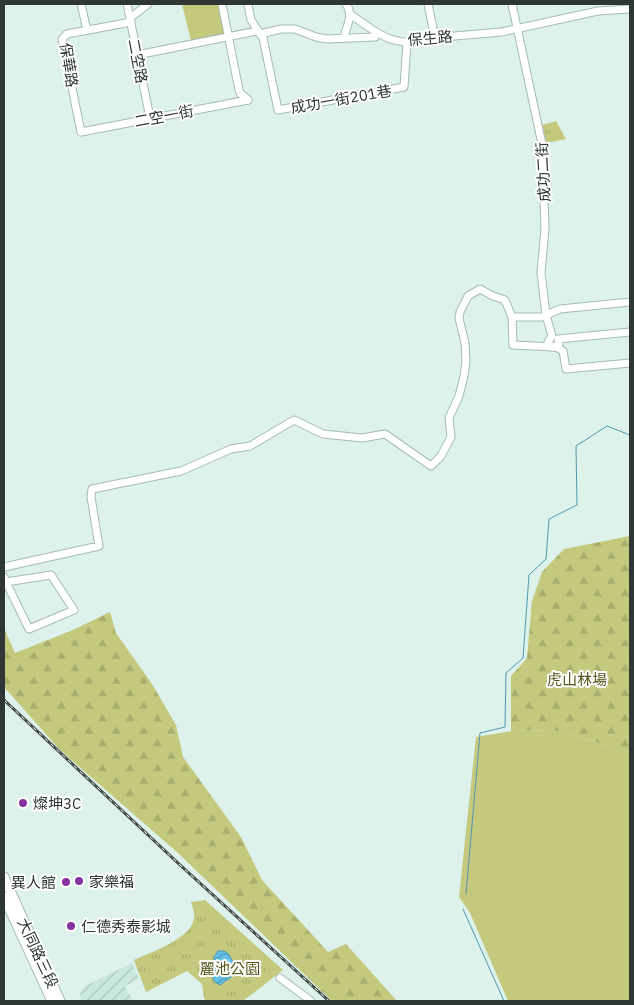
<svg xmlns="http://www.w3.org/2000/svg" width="634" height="1005" viewBox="0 0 634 1005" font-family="'IBM Plex Sans','Noto Sans TC',sans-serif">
<defs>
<pattern id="industrial-furrows" width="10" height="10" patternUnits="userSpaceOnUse" patternTransform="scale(1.25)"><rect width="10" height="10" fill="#cae8dc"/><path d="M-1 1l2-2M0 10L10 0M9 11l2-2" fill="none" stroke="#aec8bd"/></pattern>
<pattern id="forest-firs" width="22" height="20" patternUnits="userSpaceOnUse" patternTransform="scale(1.25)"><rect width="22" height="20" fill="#c4c97e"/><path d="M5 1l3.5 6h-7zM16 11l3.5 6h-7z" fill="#a9ad6d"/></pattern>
<pattern id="park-tufts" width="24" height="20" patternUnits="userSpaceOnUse" patternTransform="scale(1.25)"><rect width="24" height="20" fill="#c4c97e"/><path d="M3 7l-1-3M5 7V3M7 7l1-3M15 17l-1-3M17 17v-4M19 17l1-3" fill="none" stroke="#a9ad6d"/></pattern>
<pattern id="water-waves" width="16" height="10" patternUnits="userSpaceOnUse" patternTransform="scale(1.25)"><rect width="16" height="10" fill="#62c0e9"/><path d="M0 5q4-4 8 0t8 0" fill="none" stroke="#519dbd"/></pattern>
</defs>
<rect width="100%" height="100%" fill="#dcf2ea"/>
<path fill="url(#industrial-furrows)" d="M132,963L139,979L125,986L133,1001H81L80,994L83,988L87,985Z"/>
<g fill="#c4c97e">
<path d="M182,4H219L225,34L191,41Z"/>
<path d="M553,730L630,752V1001H508L470,913L459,897L476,737L511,731Z"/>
</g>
<g fill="url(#forest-firs)">
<path d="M630,536V752L553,730L511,731V676L527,658L532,601L542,572L564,549Z"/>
<path d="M110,612L116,633L152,684L176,725L183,757L241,837L262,880L328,952L346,944L397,1001H332L178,853L60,750L4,687V628L15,653L73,630Z"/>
</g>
<g fill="url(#park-tufts)">
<path d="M556,121L566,139L546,143L542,125Z"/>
<path d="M205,900L283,970L243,1001H206L204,998L202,984L187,971L146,992L134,960C150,953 188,939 193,922C196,915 193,909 191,902Z"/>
</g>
<path fill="url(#water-waves)" stroke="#5297b2" d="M218,951C228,950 228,954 232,960C235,965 237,966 238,972L220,985L215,982L212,977L214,969V957Z"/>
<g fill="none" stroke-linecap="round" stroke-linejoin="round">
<g stroke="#5297b2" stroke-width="1">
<path d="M466,894L480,733L505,727L506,673L523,658L529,575L546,559L549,519L577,505L576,446L607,426L630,435"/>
<path d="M463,909L504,1001"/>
</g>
<defs>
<g id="minor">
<path d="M81,4L87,30"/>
<path d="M127,4L150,118"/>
<path d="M222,4L238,85L240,93L248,100"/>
<path d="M248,4L251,20L263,38L278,110L404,87L407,42"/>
<path d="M428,4L434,33L438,36"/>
<path d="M512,4L542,144L545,228L541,273L546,315L552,336L548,342L549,345L553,347"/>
<path d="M351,15L376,32"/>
<path d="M130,18L148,4"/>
<path d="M131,22L67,34L62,39L81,132L248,100"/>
<path d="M260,34L281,29H295L316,37L327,39L375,37L376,32C382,35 388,39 394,40C407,44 427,44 438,36L442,37L502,32L598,11L630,9"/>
<path d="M344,37C347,25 354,14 346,4"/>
<path d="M137,55L257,31"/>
<path d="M512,317H542L560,309L630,302"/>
<path d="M556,347L563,351L566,369L630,363"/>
<path d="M4,567L99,546L91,497L92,489L181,471L231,449L250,446L294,420L323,434L362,438L385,434L431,466L441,456L451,437L449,418L459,396L464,376L466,361L465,343L459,318L460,312L468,296L480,289L493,296L505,300L512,317L513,345L554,347L559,344L558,339L630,332"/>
<path d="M4,577L6,582L29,629L74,610L51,575L6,582"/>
<path d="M280,978L311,1001"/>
</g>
<g id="major">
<path d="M4,877L60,1001"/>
<path d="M4,897L52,1001"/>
</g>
</defs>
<use href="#minor" stroke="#a6bbb3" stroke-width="9"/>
<use href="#major" stroke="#a6bbb3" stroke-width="11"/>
<use href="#minor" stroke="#fff" stroke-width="7"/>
<use href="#major" stroke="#fff" stroke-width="9"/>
<defs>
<path id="rail" d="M4,700L179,864L329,1001"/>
</defs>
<use href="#rail" stroke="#424d48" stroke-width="3"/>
<use href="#rail" stroke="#fff" stroke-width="1" stroke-dasharray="4" stroke-linecap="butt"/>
</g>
<g fill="#8632a1" stroke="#fff" stroke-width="2">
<circle cx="23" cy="803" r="5"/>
<circle cx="79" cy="881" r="5"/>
<circle cx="66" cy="882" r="5"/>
<circle cx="71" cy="926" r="5"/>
</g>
<g text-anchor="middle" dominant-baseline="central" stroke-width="4" stroke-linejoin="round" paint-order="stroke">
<g font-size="15" fill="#2e3733" stroke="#fff">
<text transform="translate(430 38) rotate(-5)">保生路</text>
<text transform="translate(138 61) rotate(79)">二空路</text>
<text transform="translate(69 65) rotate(81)">保華路</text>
<text transform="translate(341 99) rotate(-10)">成功一街201巷</text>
<text transform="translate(164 116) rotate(-11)">二空一街</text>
<text transform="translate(543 172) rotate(-93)">成功二街</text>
<text transform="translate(38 953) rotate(65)">大同路三段</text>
</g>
<g font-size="15" fill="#525517" stroke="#fff">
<text x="577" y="679">虎山林場</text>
<text x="230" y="968">麗池公園</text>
</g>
<g font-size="15" fill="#2e3733" stroke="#fff" text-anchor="start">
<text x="33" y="803">燦坤3C</text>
<text x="89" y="881">家樂福</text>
<text x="56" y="882" text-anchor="end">異人館</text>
<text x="81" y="926">仁德秀泰影城</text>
</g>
</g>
<rect width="634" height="1005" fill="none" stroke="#2e3733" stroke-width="10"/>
</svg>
